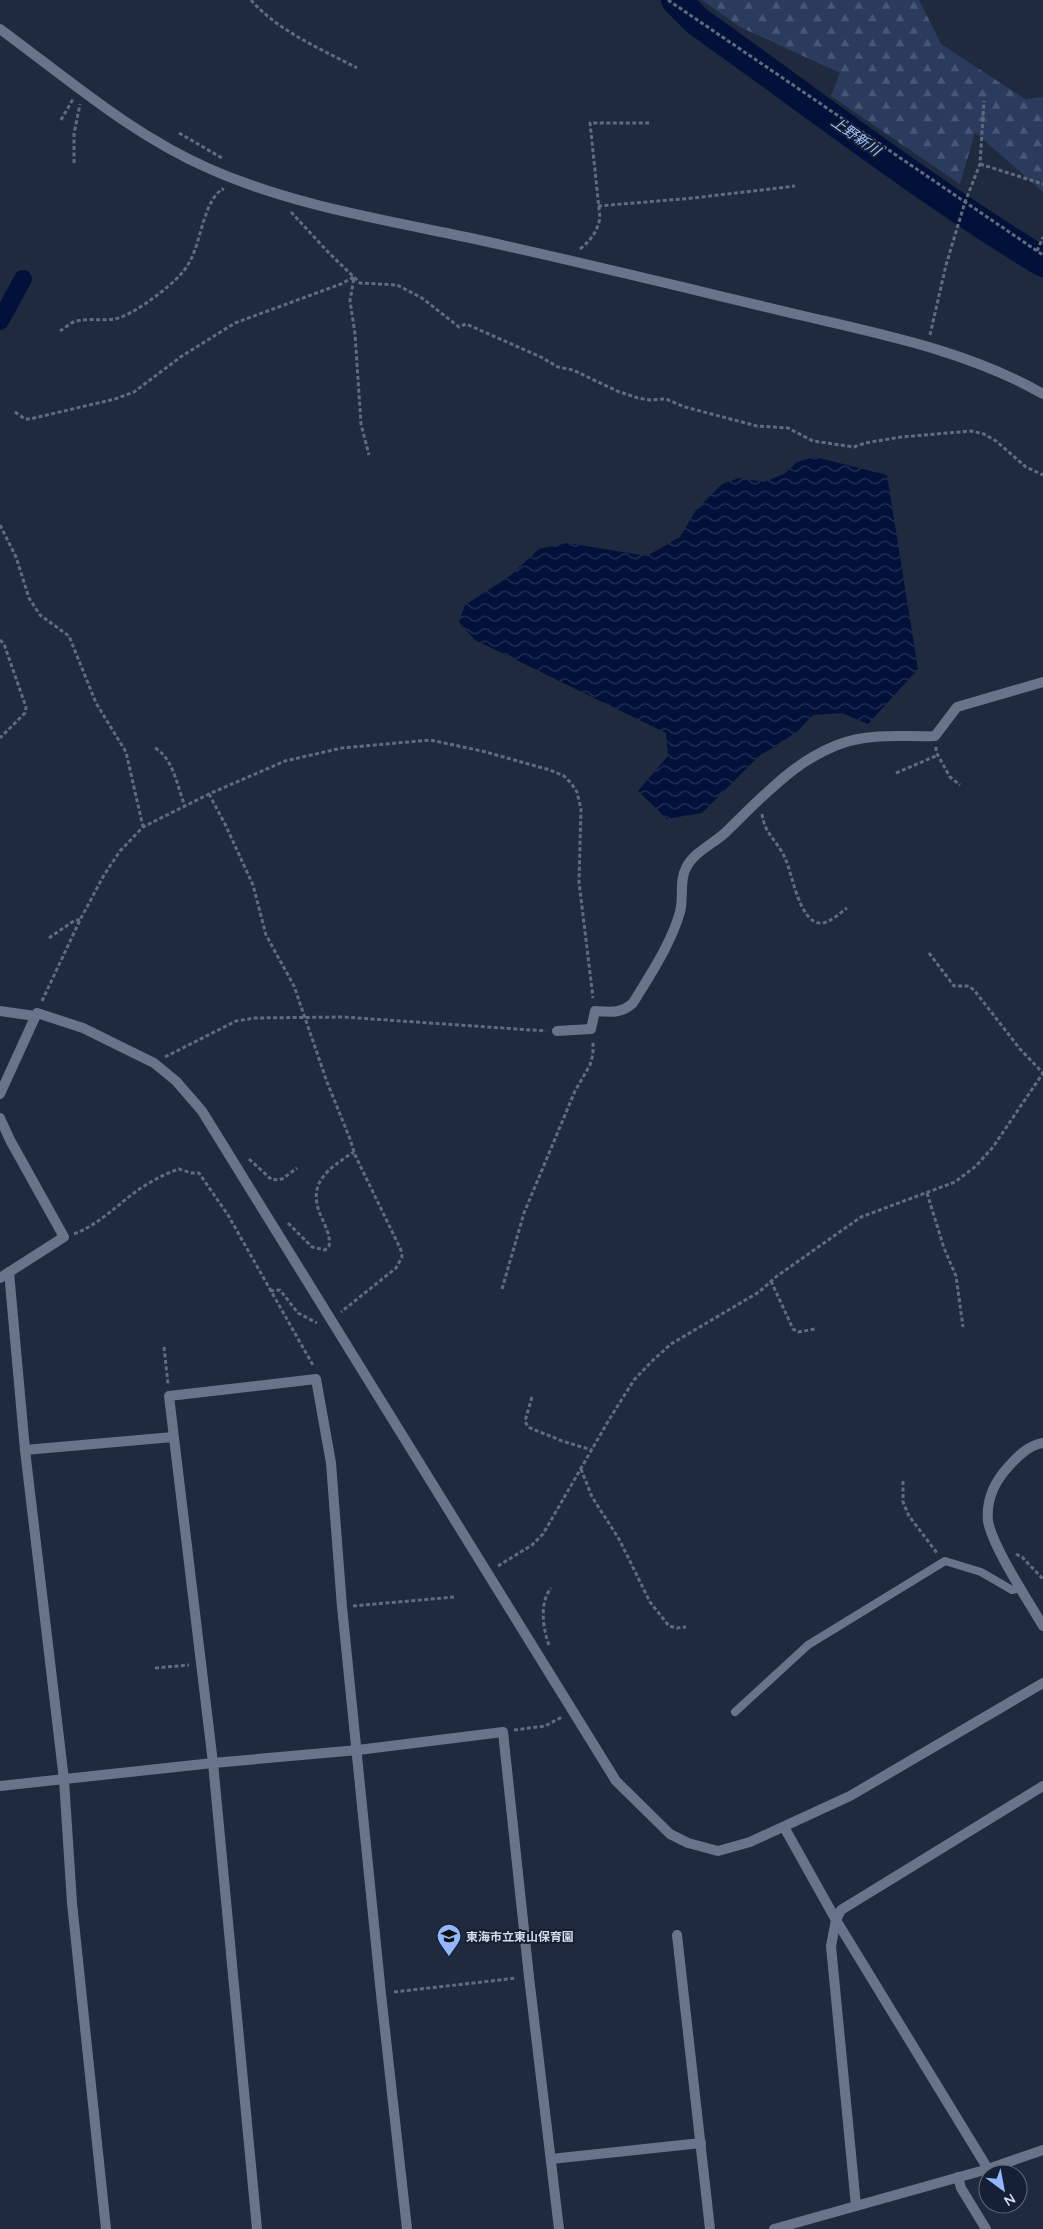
<svg xmlns="http://www.w3.org/2000/svg" width="1043" height="2229" viewBox="0 0 1043 2229" font-family="Quicksand,'Noto Sans JP',sans-serif">
<defs>
<pattern id="forest-firs" width="22" height="20" patternUnits="userSpaceOnUse" patternTransform="scale(1.25)"><rect width="22" height="20" fill="#2a3b5d"/><path d="M5 1l3.5 6h-7zM16 11l3.5 6h-7z" fill="#485774"/></pattern>
<pattern id="water-waves" width="16" height="10" patternUnits="userSpaceOnUse" patternTransform="scale(1.25)"><rect width="16" height="10" fill="#021139"/><path d="M0 5q4-4 8 0t8 0" fill="none" stroke="#263356"/></pattern>
</defs>
<rect width="100%" height="100%" fill="#1f2a3f"/>
<path fill="url(#forest-firs)" d="M702,0H919L941,44L1025,99L1043,97V192L975,132L960,184L831,96L840,73L740,27Z"/>
<path fill="url(#water-waves)" d="M815,457L887,475L918,669L868,724L842,713L813,715L797,732L758,757L702,813L667,819L638,791L668,756L666,733L475,640L459,622L465,605L511,575L539,549L568,543L647,556L680,537L696,510L722,484L739,478L764,482L784,474L797,462Z"/>
<g fill="none" stroke-linecap="round" stroke-linejoin="round">
<path stroke="#021139" stroke-width="18" d="M0,321L23,279"/>
<path stroke="#021139" stroke-width="30" d="M676,0L697,21C811,102 923,189 1043,262"/>
<g stroke="#616b7d" stroke-width="3" stroke-dasharray="4 2.5" stroke-linecap="butt">
<path d="M251,0C278,31 321,49 357,68"/>
<path d="M668,0L1043,255"/>
<path d="M61,120L73,99"/>
<path d="M179,133L222,158"/>
<path d="M74,163V134L80,104"/>
<path d="M980,164L1043,184"/>
<path d="M598,206L694,198L795,186"/>
<path d="M291,212L328,252L360,283L397,285L422,298L459,327L466,324L541,357L558,367L573,370L617,391L638,398L650,400L666,399L685,407L757,426L788,428L813,441L854,447L865,443L901,437L971,431L984,434L996,441L1026,467L1043,475"/>
<path d="M580,249C591,240 597,232 600,218L590,123H649"/>
<path d="M1037,251L1043,237"/>
<path d="M60,331C65,328 71,322 77,321C89,318 103,321 115,319C132,316 170,287 181,274C203,251 199,207 222,189L224,190"/>
<path d="M930,335L946,265L965,202L980,164L984,101"/>
<path d="M15,412L25,419H30L115,399L134,392L182,356L235,323L341,284L354,277L350,301L355,334L361,424L369,455"/>
<path d="M0,525L16,557L29,598L40,615L69,636L96,703L126,752L143,827"/>
<path d="M0,640L4,644L26,707L25,713L0,738"/>
<path d="M936,747V752L950,777L960,785"/>
<path d="M155,748C174,759 177,787 185,806"/>
<path d="M896,773L938,755"/>
<path d="M209,794L225,824L253,885L266,935L294,986L327,1082L350,1139L355,1155L401,1250L402,1257L396,1268L341,1312"/>
<path d="M762,814C765,835 777,840 785,858C792,872 799,922 820,923C829,924 840,913 847,908"/>
<path d="M49,938L75,920H80"/>
<path d="M929,953L954,986H969L974,990L1020,1049L1043,1073"/>
<path d="M42,1001L80,920L104,875L120,851L143,827L209,794L285,761L342,748L430,740L482,751L550,770L564,776L571,783L577,792L581,809L579,882L593,998"/>
<path d="M165,1057L236,1021L255,1018L343,1017L546,1031"/>
<path d="M249,1159L272,1180L282,1179L297,1168"/>
<path d="M927,1193L944,1248L956,1276L963,1327"/>
<path d="M288,1223L312,1247L325,1250L329,1246C331,1236 325,1226 321,1216C306,1183 329,1168 354,1152"/>
<path d="M74,1234C92,1227 105,1216 119,1205C136,1190 158,1176 179,1169L191,1173H199L228,1215L314,1367"/>
<path d="M771,1281L793,1329L798,1332L815,1329"/>
<path d="M502,1289L524,1213L575,1091L590,1065L593,1054V1041"/>
<path d="M270,1291L280,1290L298,1313L317,1323"/>
<path d="M164,1347L168,1384"/>
<path d="M532,1397L525,1421L528,1427L562,1441L592,1450"/>
<path d="M581,1469L592,1497L619,1539L650,1602L669,1626L677,1628L686,1627"/>
<path d="M903,1481V1502L909,1516L937,1553"/>
<path d="M1016,1554L1022,1557L1043,1579"/>
<path d="M498,1566L532,1545L543,1534L610,1418L634,1380L651,1362L671,1344L759,1292L777,1276L861,1217L955,1182L976,1166L993,1147L1043,1073"/>
<path d="M353,1606L454,1597"/>
<path d="M549,1645C543,1629 539,1603 551,1588"/>
<path d="M155,1668L189,1665"/>
<path d="M514,1730L545,1726L562,1717"/>
<path d="M394,1992L517,1978"/>
</g>
<path stroke="#69748a" stroke-width="8" d="M735,1712L808,1645L945,1561L981,1572L1012,1590L1021,1588"/>
<g stroke="#69748a" stroke-width="10">
<path d="M0,29C68,79 132,135 210,169C294,206 386,220 475,239C585,263 694,290 804,316C885,335 970,352 1043,394"/>
<path d="M0,1011L35,1016"/>
<path d="M557,1031L591,1029L595,1011C610,1012 621,1014 633,1003C650,975 671,944 680,912C684,898 679,881 686,868C694,851 716,843 728,830C766,793 808,746 864,738C887,734 912,737 935,736L957,707L1043,682"/>
<path d="M0,1094L37,1013L83,1028L154,1063L176,1081L202,1111L616,1781L670,1834L688,1843L718,1851L750,1842L850,1796L1043,1683"/>
<path d="M0,1118L10,1140L64,1237L0,1278"/>
<path d="M9,1272L25,1450L64,1780L72,1903L106,2229"/>
<path d="M1043,1443C1029,1445 1018,1456 1009,1466C995,1481 986,1500 988,1521C992,1546 1029,1602 1043,1626"/>
<path d="M25,1450L173,1437"/>
<path d="M0,1786L213,1763L358,1750L503,1732L529,1977L559,2229"/>
<path d="M784,1827L836,1920L988,2169"/>
<path d="M677,1935L710,2229"/>
<path d="M551,2159L701,2143"/>
<path d="M958,2177L961,2188L986,2229"/>
<path d="M856,2206L831,1946L836,1920L841,1910L1043,1786"/>
<path d="M257,2229L213,1763L169,1396L316,1379L331,1463L342,1607L381,1994L407,2229"/>
</g>
<path stroke="#69748a" stroke-width="10" d="M774,2229L988,2169L1043,2150"/>
</g>
<defs>
<symbol id="school-pin" viewBox="-11 -11 22 30"><path d="M0 17L-7.5 6A9.5 9.5 0 1 1 7.5 6Z" fill="#93b7fd" stroke="#162034"/><path d="M0-5L7-2L0 1L-7-2ZM-4 1L0 2.5L4 1V4Q0 6-4 4Z" fill="#111"/></symbol>
</defs>
<g fill-rule="evenodd">
<use href="#school-pin" x="435" y="1922" width="28" height="38"/>
</g>
<g text-anchor="middle" dominant-baseline="central" stroke-width="4" stroke-linejoin="round" paint-order="stroke">
<g font-size="12" font-weight="bold" fill="#d5dcea" stroke="#162034" text-anchor="start">
<text x="466" y="1936">東海市立東山保育園</text>
</g>
<g font-size="14" font-style="italic" fill="#a5c4fd" stroke="#162034">
<text transform="translate(856 136) rotate(35)">上野新川</text>
</g>
</g>
<g transform="translate(1003 2189) rotate(148)"><circle r="24" fill="#162034" stroke="#626b7d"/>
<path d="M0-4L9 19L0 12L-9 19Z" fill="#93b7fd"/>
<text y="-8" font-size="14" font-weight="bold" text-anchor="middle" fill="#d5dcea">N</text>
</g>
</svg>
